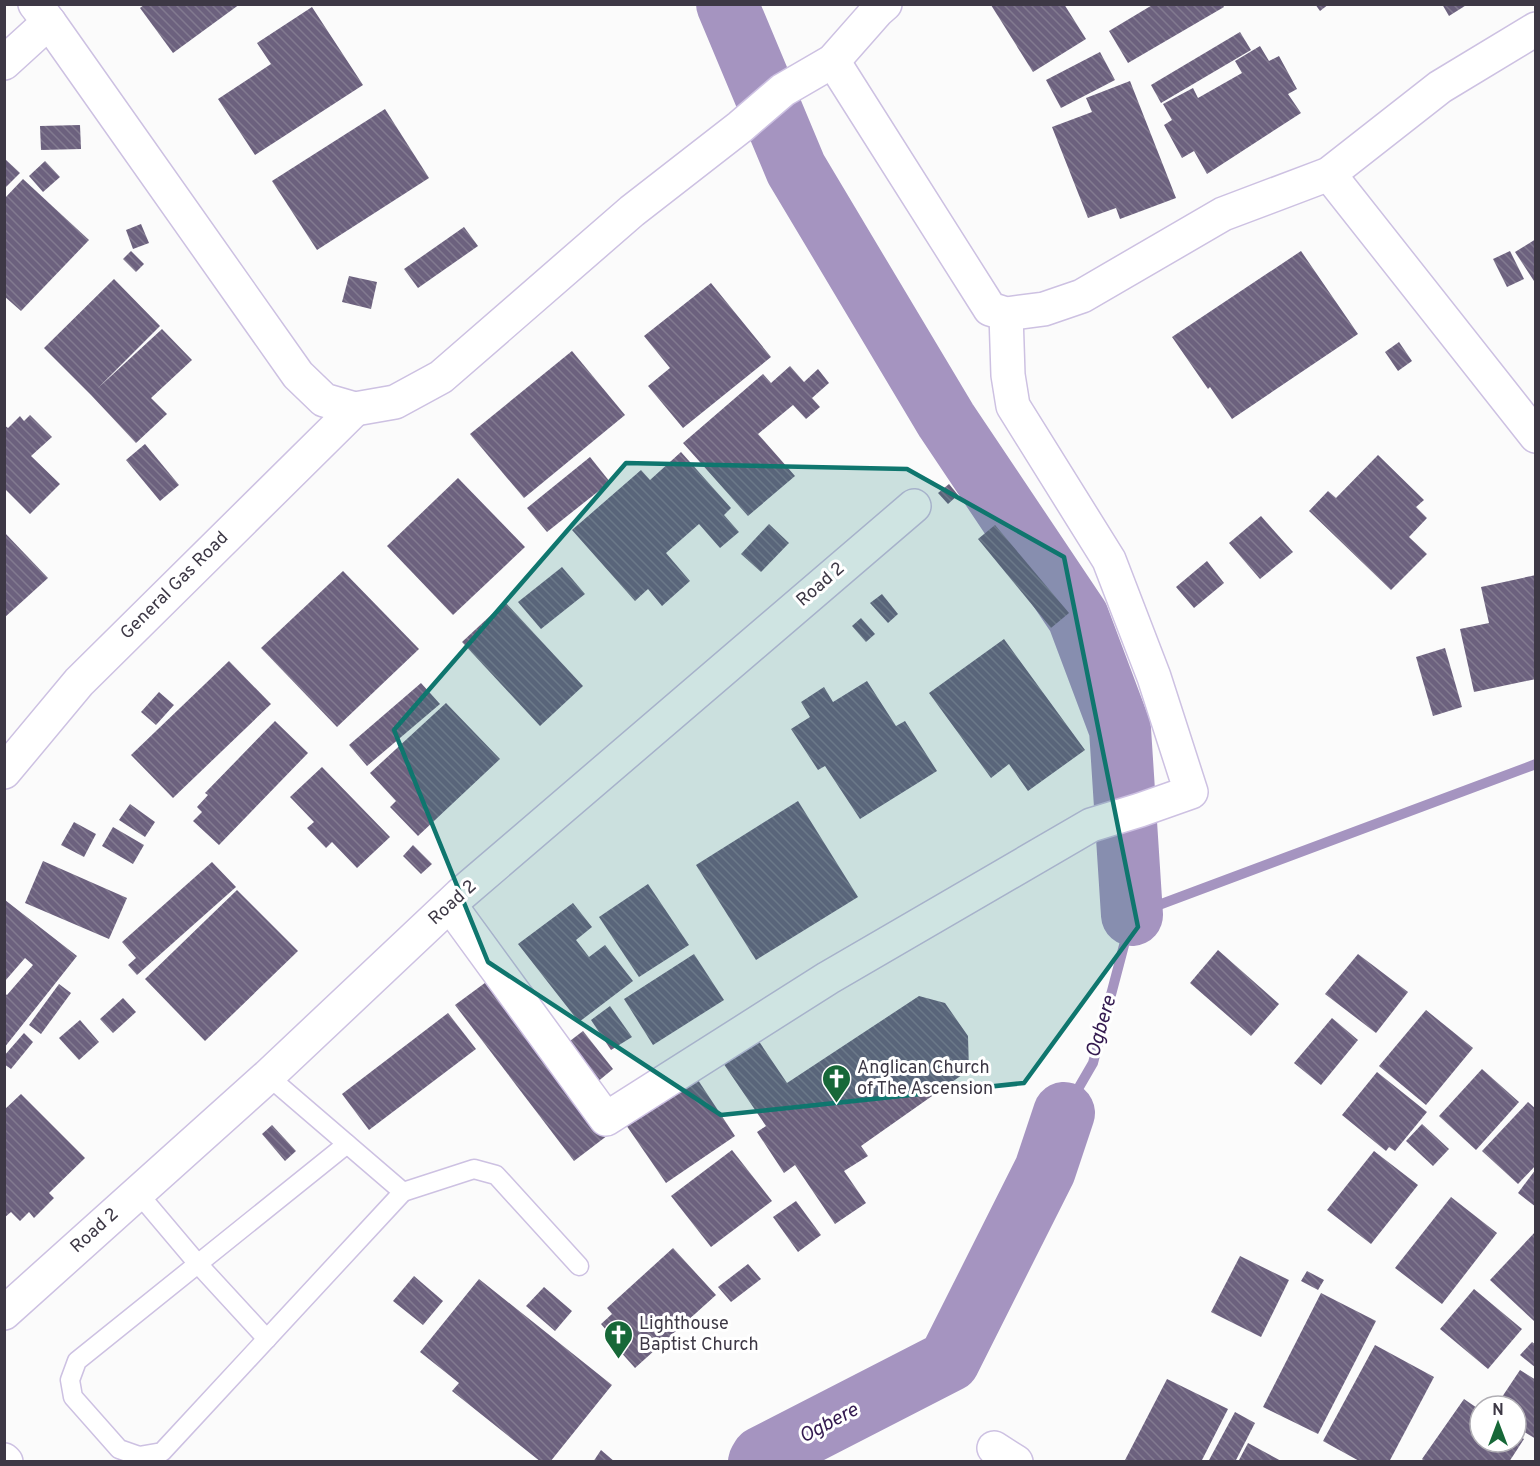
<svg xmlns="http://www.w3.org/2000/svg" width="1540" height="1466" viewBox="0 0 1540 1466" font-family="Overpass,sans-serif">
<defs>
<pattern id="building-back-hatch" width="6" height="6" patternUnits="userSpaceOnUse" patternTransform="scale(1.5)"><rect width="6" height="6" fill="#6c617e"/><path d="M-1 5l2 2M0 0l6 6M5-1l2 2" fill="none" stroke="#827a90"/></pattern>
</defs>
<rect width="100%" height="100%" fill="#fbfbfb"/>
<g fill="none" stroke-linecap="round" stroke-linejoin="round">
<path stroke="#a594c0" stroke-width="10" d="M1064,1113L1093,1063L1132,915L1536,764"/>
<g stroke="#a594c0" stroke-width="62">
<path d="M727,4L796,169L946,420L1078,617L1120,729L1132,915"/>
<path d="M759,1462L762,1457L949,1361L1045,1170L1064,1113"/>
</g>
</g>
<g fill="url(#building-back-hatch)">
<path d="M145,4H240L173,53L140,8Z"/>
<path d="M992,4H1064L1086,39L1033,72L991,5Z"/>
<path d="M1154,4H1222L1224,7L1128,63L1109,31Z"/>
<path d="M1315,4H1329L1320,11Z"/>
<path d="M1442,4H1468L1449,16Z"/>
<path d="M312,7L363,85L255,155L218,99L271,64L257,43Z"/>
<path d="M1240,32L1251,50L1161,103L1151,85Z"/>
<path d="M1260,46L1269,61L1279,56L1297,89L1288,94L1301,113L1207,174L1194,151L1182,158L1164,125L1172,120L1163,104L1193,88L1198,98L1242,73L1235,61Z"/>
<path d="M1100,52L1115,80L1061,108L1046,80Z"/>
<path d="M1130,81L1176,198L1120,219L1116,208L1088,218L1052,127L1092,112L1086,98Z"/>
<path d="M385,109L429,178L317,250L272,181Z"/>
<path d="M80,125L81,149L41,150L40,126Z"/>
<path d="M4,158L20,173L4,189Z"/>
<path d="M45,161L60,177L43,192L29,176Z"/>
<path d="M23,179L89,240L21,311L4,296V199Z"/>
<path d="M141,224L149,243L133,249L126,230Z"/>
<path d="M464,227L478,246L418,288L404,269Z"/>
<path d="M1536,239V284L1515,252Z"/>
<path d="M131,251L144,264L136,272L123,259Z"/>
<path d="M1301,251L1358,334L1232,419L1210,387L1208,389L1172,337Z"/>
<path d="M1510,251L1524,279L1507,287L1493,259Z"/>
<path d="M349,276L377,282L371,309L342,302Z"/>
<path d="M114,279L160,326L98,388L162,329L192,360L151,398L167,414L136,443L91,395L44,348Z"/>
<path d="M711,283L771,357L683,428L648,386L670,368L644,336Z"/>
<path d="M1399,342L1412,361L1398,371L1385,352Z"/>
<path d="M572,351L625,415L524,498L470,434Z"/>
<path d="M790,366L804,382L818,369L829,383L812,398L820,407L806,419L793,405L758,434L795,476L748,516L683,443L763,374L771,383Z"/>
<path d="M30,415L52,437L31,456L60,484L30,514L4,488V425L8,428L20,416L24,421Z"/>
<path d="M145,444L179,485L160,501L126,460Z"/>
<path d="M681,452L731,508L724,515L739,532L720,548L699,524L666,553L690,581L662,606L648,589L635,601L572,530L641,470L650,480Z"/>
<path d="M1378,455L1424,500L1416,507L1427,518L1409,537L1427,554L1391,590L1309,511L1328,491L1336,498Z"/>
<path d="M590,457L610,482L547,532L527,508Z"/>
<path d="M458,478L525,547L453,615L387,546Z"/>
<path d="M949,484L958,495L948,504L938,493Z"/>
<path d="M1261,516L1293,552L1260,579L1229,543Z"/>
<path d="M769,524L789,543L761,572L741,554Z"/>
<path d="M995,525L1069,613L1051,628L978,539Z"/>
<path d="M4,532L48,578L4,618Z"/>
<path d="M1207,561L1224,583L1194,608L1176,587Z"/>
<path d="M562,567L585,594L541,629L518,602Z"/>
<path d="M343,571L419,649L337,727L261,648Z"/>
<path d="M1536,575V679L1474,692L1460,629L1489,623L1481,587Z"/>
<path d="M882,594L898,614L888,623L870,603Z"/>
<path d="M505,602L583,686L540,726L462,642Z"/>
<path d="M861,618L875,634L866,642L852,626Z"/>
<path d="M1004,639L1085,750L1028,791L1009,764L991,778L929,693Z"/>
<path d="M1445,648L1462,707L1433,716L1416,657Z"/>
<path d="M229,661L271,704L173,798L131,755Z"/>
<path d="M867,681L896,726L905,721L937,771L860,819L825,766L818,770L791,729L810,717L801,702L824,687L833,702Z"/>
<path d="M421,683L440,704L367,766L349,745Z"/>
<path d="M159,692L174,705L156,725L141,712Z"/>
<path d="M446,703L500,759L418,836L390,807L396,801L370,773Z"/>
<path d="M275,721L308,753L219,845L193,821L202,812L197,807L208,795L205,793Z"/>
<path d="M322,767L390,837L357,868L332,842L326,848L307,828L314,822L290,797Z"/>
<path d="M798,801L858,897L756,960L696,865Z"/>
<path d="M130,804L155,822L145,837L119,820Z"/>
<path d="M74,822L96,834L84,857L61,845Z"/>
<path d="M113,827L144,845L133,864L102,846Z"/>
<path d="M413,845L432,864L421,874L403,856Z"/>
<path d="M43,861L127,898L109,939L25,903Z"/>
<path d="M212,862L236,887L137,975L128,965L136,958L122,942Z"/>
<path d="M648,884L689,945L639,977L599,917Z"/>
<path d="M237,890L298,951L205,1041L145,979Z"/>
<path d="M5,900L77,956L4,1048V993L7,995L33,965L25,958L5,981Z"/>
<path d="M573,903L592,927L576,940L589,957L605,945L633,981L579,1022L518,944Z"/>
<path d="M1218,950L1279,1004L1251,1036L1190,983Z"/>
<path d="M694,954L724,1000L653,1045L624,999Z"/>
<path d="M1358,954L1408,992L1376,1033L1325,994Z"/>
<path d="M493,977L612,1132L574,1161L455,1005Z"/>
<path d="M59,984L71,993L41,1034L29,1025Z"/>
<path d="M919,996L945,1003L968,1036L969,1070L861,1146L868,1156L844,1171L866,1203L835,1224L795,1165L784,1173L757,1132L766,1126L721,1060L756,1037L787,1083Z"/>
<path d="M123,998L136,1012L113,1033L100,1019Z"/>
<path d="M610,1006L632,1037L611,1050L591,1020Z"/>
<path d="M1426,1010L1473,1048L1426,1105L1379,1066Z"/>
<path d="M448,1013L476,1049L369,1130L342,1094Z"/>
<path d="M1332,1018L1358,1040L1321,1085L1294,1063Z"/>
<path d="M80,1020L99,1042L79,1060L59,1038Z"/>
<path d="M583,1031L613,1069L596,1083L566,1044Z"/>
<path d="M24,1033L33,1042L11,1069L4,1064V1056Z"/>
<path d="M1482,1069L1519,1102L1476,1150L1439,1116Z"/>
<path d="M1377,1072L1427,1112L1395,1151L1389,1147L1386,1151L1342,1115Z"/>
<path d="M694,1074L735,1136L666,1183L624,1122Z"/>
<path d="M21,1094L85,1158L49,1193L54,1198L34,1218L29,1212L20,1221L11,1212L4,1218V1110Z"/>
<path d="M1528,1102L1536,1109V1165L1518,1184L1482,1151Z"/>
<path d="M1422,1124L1449,1149L1433,1166L1406,1141Z"/>
<path d="M272,1125L296,1151L285,1161L262,1134Z"/>
<path d="M732,1150L772,1201L711,1247L671,1196Z"/>
<path d="M1374,1151L1418,1185L1371,1244L1327,1210Z"/>
<path d="M1536,1169V1207L1518,1193Z"/>
<path d="M1451,1197L1497,1233L1442,1304L1395,1268Z"/>
<path d="M796,1201L821,1235L798,1252L773,1217Z"/>
<path d="M1536,1231V1319L1534,1321L1490,1280Z"/>
<path d="M673,1248L716,1295L635,1368L610,1340L613,1338L601,1324L612,1314L607,1308Z"/>
<path d="M1240,1256L1289,1280L1261,1337L1211,1312Z"/>
<path d="M748,1264L761,1279L731,1302L718,1287Z"/>
<path d="M1307,1271L1324,1280L1318,1290L1301,1281Z"/>
<path d="M414,1276L443,1301L423,1325L393,1301Z"/>
<path d="M479,1279L612,1385L550,1462H541L452,1391L459,1383L420,1352Z"/>
<path d="M544,1287L572,1311L555,1331L526,1306Z"/>
<path d="M1474,1289L1522,1329L1488,1369L1440,1329Z"/>
<path d="M1321,1293L1376,1321L1318,1434L1263,1407Z"/>
<path d="M1532,1342L1536,1345V1368L1520,1355Z"/>
<path d="M1375,1345L1434,1377L1389,1462H1361L1323,1441Z"/>
<path d="M1520,1370L1536,1380V1439L1516,1427V1406H1496Z"/>
<path d="M1167,1379L1228,1409L1201,1462H1124Z"/>
<path d="M1464,1399L1480,1410V1442H1516V1434L1524,1439L1509,1462H1425L1422,1459Z"/>
<path d="M1235,1412L1255,1423L1235,1462H1208Z"/>
<path d="M1248,1443L1283,1462H1238Z"/>
<path d="M601,1450L615,1462H593Z"/>
</g>
<g fill="none" stroke-linecap="round" stroke-linejoin="round">
<defs>
<g id="lane">
<path d="M268,1076L403,1192L474,1169L496,1175L579,1266"/>
<path d="M347,1144L77,1361L70,1380L73,1397L119,1449L139,1456L162,1452L403,1192"/>
<path d="M138,1193L198,1264L267,1339"/>
</g>
<g id="street">
<path d="M833,61L990,309L1006,314L1044,309L1082,296L1223,214L1329,174L1440,87L1536,29"/>
<path d="M4,63L49,22"/>
<path d="M1329,174L1536,436"/>
<path d="M4,772L79,682L355,409"/>
<path d="M450,905L606,1119L828,978L1091,825L1140,810L1191,792L1154,677L1109,560L1013,406L1008,375L1006,314"/>
<path d="M4,1313L268,1076L460,895L914,506"/>
<path d="M994,1448L1016,1462"/>
<path d="M4,1460L6,1462"/>
</g>
<path id="secondary" d="M35,4L49,22L298,375L324,400L355,409L395,402L441,377L632,211L740,127L783,90L833,61L877,11L885,4"/>
</defs>
<use href="#lane" stroke="#cdc1e2" stroke-width="21"/>
<use href="#street" stroke="#cdc1e2" stroke-width="36"/>
<use href="#secondary" stroke="#cdc1e2" stroke-width="36"/>
<use href="#lane" stroke="#fff" stroke-width="18"/>
<use href="#street" stroke="#fff" stroke-width="33"/>
<use href="#secondary" stroke="#fff" stroke-width="33"/>
</g>
<path fill="#0f766e" fill-opacity="0.2" stroke="#0f766e" stroke-width="4.5" stroke-linejoin="round" d="M626,463L907,469L1064,557L1138,927L1024,1083L721,1115L488,962L394,730Z"/>
<defs>
<symbol id="church-pin" viewBox="-11 -11 22 30"><path d="M0 17L-7.5 6A9.5 9.5 0 1 1 7.5 6Z" fill="#176838" stroke="#fff"/><path d="M-1.2-6h2.4v3.5h3.3v2.4h-3.3V6h-2.4V-.1h-3.3v-2.4h3.3Z" fill="#fff"/></symbol>
</defs>
<g fill-rule="evenodd">
<use href="#church-pin" x="820" y="1062" width="33" height="45"/>
<use href="#church-pin" x="602" y="1318" width="33" height="45"/>
</g>
<g text-anchor="middle" dominant-baseline="central" stroke-width="6" stroke-linejoin="round" paint-order="stroke">
<g font-size="18" fill="#3d3845" stroke="#fff">
<text transform="translate(821 585) rotate(-41)">Road 2</text>
<text transform="translate(175 586) rotate(-45)">General Gas Road</text>
<text transform="translate(453 903) rotate(-42)">Road 2</text>
<text transform="translate(95 1231) rotate(-42)">Road 2</text>
</g>
<g font-size="18" fill="#3d3845" stroke="#fff" text-anchor="start">
<text x="857" y="1068">Anglican Church<tspan x="857" dy="21">of The Ascension</tspan></text>
<text x="639" y="1324">Lighthouse<tspan x="639" dy="21">Baptist Church</tspan></text>
</g>
<g font-size="20" font-style="italic" fill="#341a50" stroke="#fff">
<text transform="translate(1102 1027) rotate(-74)">Ogbere</text>
<text transform="translate(829 1424) rotate(-28)">Ogbere</text>
</g>
</g>
<rect width="1540" height="1466" fill="none" stroke="#3d3845" stroke-width="12"/>
<g transform="translate(1498 1424)"><circle r="28" fill="#ffffff" stroke="#b1afb5" stroke-width="1.5"/>
<path d="M0-4.5L10 22L0 15L-10 22Z" fill="#176838"/>
<text y="-9" font-size="16" font-weight="bold" text-anchor="middle" fill="#3d3845">N</text>
</g>
</svg>
